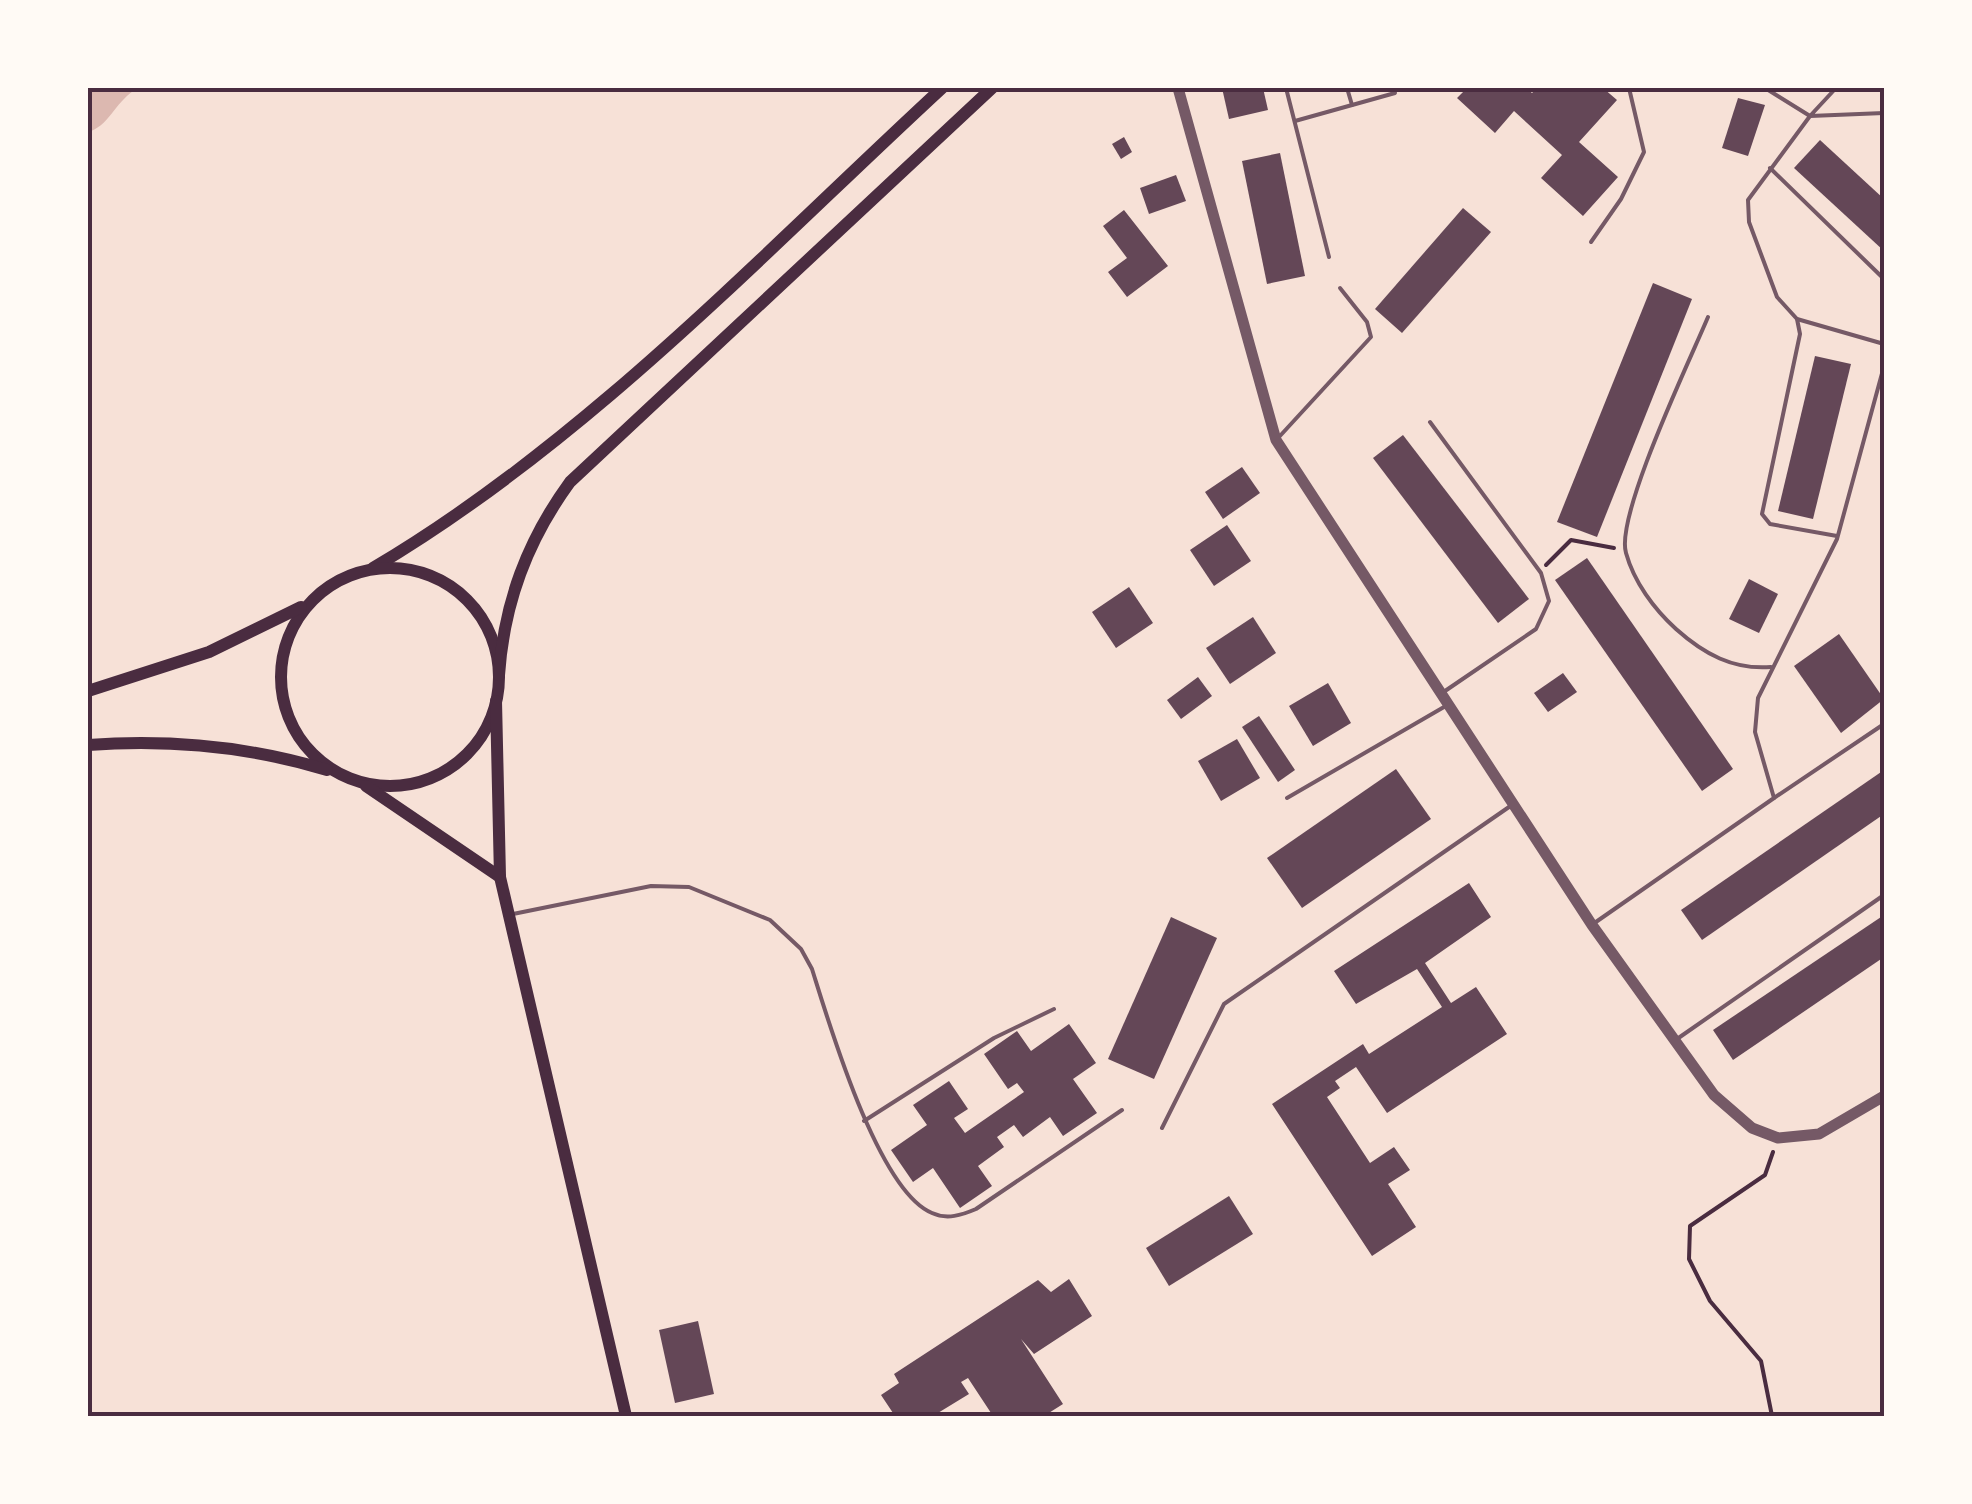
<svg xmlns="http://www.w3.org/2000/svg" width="1972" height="1504" viewBox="0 0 1972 1504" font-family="Inter,sans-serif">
<rect width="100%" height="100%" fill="#f7e1d7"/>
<path fill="#dcb8b0" d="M88,88H138C117,99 110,124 91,131Z"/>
<g fill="#644757">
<path d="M1222,88H1263L1268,110L1229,119Z"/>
<path d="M1467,88H1526L1532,93L1537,88H1603L1617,100L1579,142L1618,177L1583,216L1541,178L1562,155L1514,111L1495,133L1457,98Z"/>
<path d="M1738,98L1765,105L1748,156L1722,148Z"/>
<path d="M1124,137L1132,152L1121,159L1112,144Z"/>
<path d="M1820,140L1884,199V251L1794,168Z"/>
<path d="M1280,153L1305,276L1267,284L1242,161Z"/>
<path d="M1176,175L1186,201L1149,214L1140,188Z"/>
<path d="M1463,208L1491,232L1402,333L1375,309Z"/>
<path d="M1124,210L1168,266L1127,297L1108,272L1127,258L1103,226Z"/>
<path d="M1653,283L1692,299L1597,537L1557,522Z"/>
<path d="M1815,356L1851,364L1813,519L1778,511Z"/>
<path d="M1403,435L1529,599L1498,623L1373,458Z"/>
<path d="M1242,467L1260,493L1223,519L1205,492Z"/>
<path d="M1227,525L1251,561L1214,586L1190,550Z"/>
<path d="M1587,558L1733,769L1702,791L1555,580Z"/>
<path d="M1749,579L1778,594L1759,633L1729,619Z"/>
<path d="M1129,587L1153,623L1116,648L1092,612Z"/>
<path d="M1253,617L1276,653L1230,684L1206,648Z"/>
<path d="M1839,634L1884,699L1841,733L1794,666Z"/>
<path d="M1563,673L1577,692L1548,712L1534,693Z"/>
<path d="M1198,677L1212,696L1181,719L1167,700Z"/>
<path d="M1328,683L1351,723L1313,746L1289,706Z"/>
<path d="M1259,716L1295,770L1278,782L1242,727Z"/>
<path d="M1237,739L1260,778L1221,801L1198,761Z"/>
<path d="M1396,769L1431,819L1302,908L1267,858Z"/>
<path d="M1884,770V814L1702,940L1681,910Z"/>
<path d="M1469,883L1491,917L1425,963L1451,1003L1476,987L1507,1034L1387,1113L1356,1067L1335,1081L1340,1088L1327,1097L1370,1163L1394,1147L1410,1170L1388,1184L1416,1227L1372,1256L1272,1104L1363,1044L1369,1054L1442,1007L1417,969L1356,1004L1334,971Z"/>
<path d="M1884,915V957L1733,1060L1713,1030Z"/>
<path d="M1171,917L1217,938L1154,1079L1108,1059Z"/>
<path d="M1069,1024L1096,1063L1073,1079L1097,1113L1063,1136L1050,1117L1023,1137L1014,1125L997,1137L1004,1147L978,1166L992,1186L960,1208L933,1168L913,1182L891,1150L927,1125L913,1105L949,1081L968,1109L954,1118L965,1133L1024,1092L1017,1083L1008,1089L984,1054L1017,1031L1031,1051Z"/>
<path d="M1229,1196L1253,1234L1169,1286L1146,1248Z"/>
<path d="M1069,1279L1092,1316L1034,1354L1021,1339L1063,1404L1044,1416H993L968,1378L961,1382L969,1394L933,1416H895L881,1395L899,1383L894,1374L1038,1280L1051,1292Z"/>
<path d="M698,1321L714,1394L675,1403L659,1330Z"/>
</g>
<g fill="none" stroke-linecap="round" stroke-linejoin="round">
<g stroke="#4a2c40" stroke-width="4">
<path d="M1546,565L1571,540L1614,548"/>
<path d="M1772,1416L1761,1361L1710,1301L1689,1259L1690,1226L1765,1175L1773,1152"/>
</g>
<g stroke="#755966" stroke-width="4">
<path d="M1286,88L1329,257"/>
<path d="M1347,88L1352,105"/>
<path d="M1765,88L1810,116L1748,200L1749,222L1777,297L1797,319L1884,344"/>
<path d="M1836,88L1810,116L1884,113"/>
<path d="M1295,121L1395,93L1394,88"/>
<path d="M1770,168L1884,279"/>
<path d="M1591,242L1621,199L1644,152L1629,88"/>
<path d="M1708,317C1690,360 1615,516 1626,553C1634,582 1654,609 1676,629C1704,654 1733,670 1771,667"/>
<path d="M1797,319L1800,334L1762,514L1770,524L1837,536"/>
<path d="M1430,422L1541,573L1549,601L1536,629L1445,691"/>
<path d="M1279,437L1371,337L1367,322L1340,288"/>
<path d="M1287,798L1444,707"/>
<path d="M1774,798L1884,724"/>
<path d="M513,914L651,886L689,887L770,920L801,949L812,969C829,1023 878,1191 932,1213C947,1220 962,1215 976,1209L1122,1110"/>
<path d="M1593,924L1774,798L1755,732L1758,698L1837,539L1884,366"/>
<path d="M1677,1039L1884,895"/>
<path d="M864,1121L994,1038L1054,1009"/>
<path d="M1162,1128L1224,1004L1509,807"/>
</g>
<path stroke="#755966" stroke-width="11" d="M1178,88L1276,440L1592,925L1714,1095L1752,1128L1778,1138L1819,1134L1884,1096"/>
<g stroke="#4a2c40" stroke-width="12">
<path d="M373,568C586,442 761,255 942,88"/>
<circle cx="390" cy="677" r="109"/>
<path d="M499,675C504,603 527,541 570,482L992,88"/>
<path d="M88,691L209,652L301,607"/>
<path d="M496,701L500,877L626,1416"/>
<path d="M88,745C170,739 248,746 327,770"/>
<path d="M366,786L500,877"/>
</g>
</g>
<rect width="1972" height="1504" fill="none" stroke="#fffaf5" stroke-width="180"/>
<rect x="90" y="90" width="1792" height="1324" fill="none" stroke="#4a2c40" stroke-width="4"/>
</svg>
